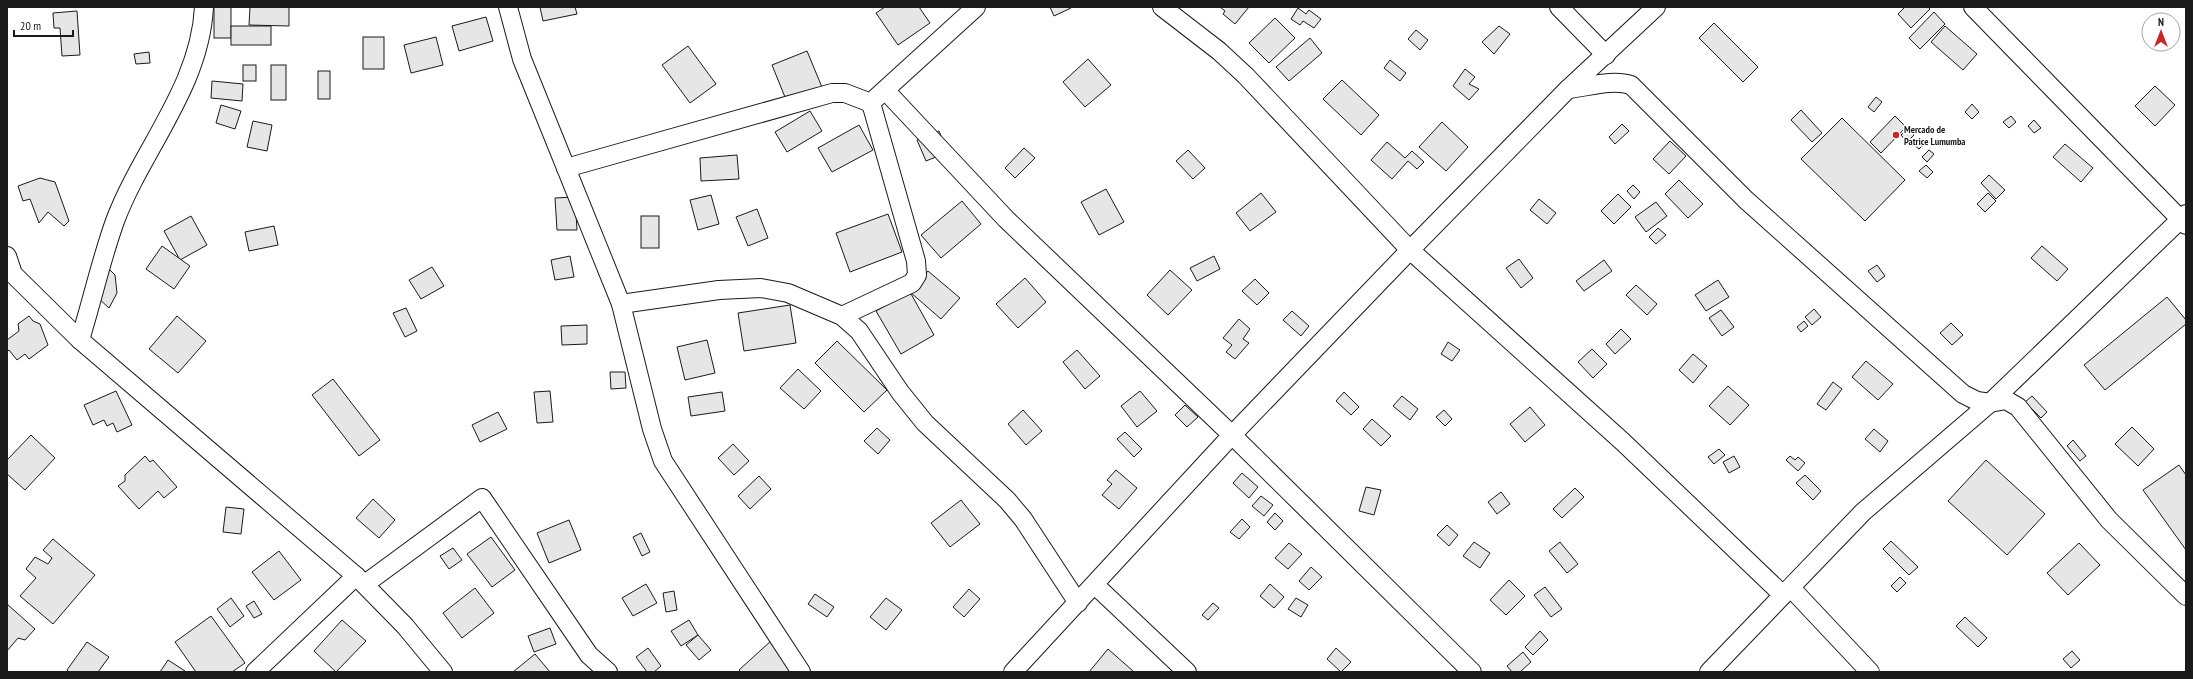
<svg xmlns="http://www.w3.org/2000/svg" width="2193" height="679" viewBox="0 0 2193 679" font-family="'PT Sans Narrow',sans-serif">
<rect width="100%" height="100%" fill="#fff"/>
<g fill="#e6e6e6" stroke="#1a1a1a">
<rect x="214" y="7" width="17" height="31"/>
<path d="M250,7H289V26L249,25Z"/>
<path d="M540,7H575L577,14L543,21Z"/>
<path d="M885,7H919L930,23L898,45L876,13Z"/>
<path d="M1050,7H1071V8L1054,16Z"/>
<path d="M1220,7H1249L1235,24L1223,14L1225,11Z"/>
<path d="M1905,7H1928L1930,9L1911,28L1898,14Z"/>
<path d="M1298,8L1306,14L1309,10L1321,19L1314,28L1303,21L1300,25L1291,19Z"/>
<path d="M77,11L80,55L62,56L60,28H54L53,13Z"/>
<path d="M1934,12L1945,24L1920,49L1909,38Z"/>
<path d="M486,17L493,41L459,51L452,26Z"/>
<path d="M1275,18L1295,38L1269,63L1249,43Z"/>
<path d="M1714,23L1758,67L1743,82L1699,38Z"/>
<rect x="231" y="26" width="40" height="19"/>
<path d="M1499,26L1510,34L1494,54L1482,42Z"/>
<path d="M1945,26L1977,54L1963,70L1931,42Z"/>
<path d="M1416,30L1428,40L1420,50L1408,39Z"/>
<rect x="363" y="37" width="21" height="32"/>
<path d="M436,37L443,65L411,73L404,45Z"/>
<path d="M1310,38L1322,53L1289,81L1276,67Z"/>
<path d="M688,46L716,84L690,103L662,65Z"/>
<path d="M807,51L824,92L789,107L772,65Z"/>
<path d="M149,52L150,63L136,64L134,54Z"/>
<path d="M1088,59L1111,85L1085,107L1063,82Z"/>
<path d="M1390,60L1406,73L1400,81L1384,68Z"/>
<rect x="243" y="65" width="13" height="16"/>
<rect x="271" y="65" width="15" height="35"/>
<path d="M1465,69L1475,77L1469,84L1479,89L1469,100L1453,86Z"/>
<rect x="318" y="71" width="12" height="28"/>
<path d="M1342,80L1379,115L1361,135L1323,99Z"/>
<path d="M212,81L243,84L242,101L211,98Z"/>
<path d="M2155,86L2175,105L2155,126L2135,106Z"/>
<path d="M1876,97L1882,102L1874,112L1868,107Z"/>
<path d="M1972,104L1979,112L1972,119L1965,112Z"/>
<path d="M221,105L241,111L235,129L216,123Z"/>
<path d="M1801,110L1822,133L1812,142L1791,120Z"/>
<path d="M810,111L822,131L787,152L775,132Z"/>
<path d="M1895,116L1906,127L1881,153L1870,142Z"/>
<path d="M2011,116L2016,122L2009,128L2003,122Z"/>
<path d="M1842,118L1905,180L1865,221L1801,159Z"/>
<path d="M2034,120L2041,128L2034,133L2028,126Z"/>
<path d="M253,121L272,125L267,151L247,147Z"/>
<path d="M1442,122L1468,147L1446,171L1419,147Z"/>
<path d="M1622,124L1629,131L1615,144L1609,137Z"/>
<path d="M859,125L873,150L832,172L818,148Z"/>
<path d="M1908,129L1914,135L1907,142L1901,135Z"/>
<path d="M939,131L948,152L926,161L917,140Z"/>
<path d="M1919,139L1924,144L1919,149L1914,145Z"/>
<path d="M1670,141L1686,156L1669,174L1653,159Z"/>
<path d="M1387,142L1405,158L1412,151L1424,162L1417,169L1408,161L1392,179L1371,160Z"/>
<path d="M2065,144L2093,168L2081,182L2053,157Z"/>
<path d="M1024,148L1035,158L1015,178L1005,168Z"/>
<path d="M1188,150L1205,168L1193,179L1176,161Z"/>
<path d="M1929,150L1934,154L1927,162L1922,157Z"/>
<path d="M737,155L739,179L701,181L700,158Z"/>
<path d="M1926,165L1933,172L1927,178L1919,171Z"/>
<path d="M1989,175L2005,190L1996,199L1981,183Z"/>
<path d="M40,178L55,182L69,221L64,226L48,212L39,223L30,199L23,201L18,186Z"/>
<path d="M1679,180L1703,204L1688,218L1665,194Z"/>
<path d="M1633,185L1640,192L1634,199L1627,191Z"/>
<path d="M1106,189L1124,222L1099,235L1081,202Z"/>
<path d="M1261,193L1276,212L1250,231L1236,213Z"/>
<path d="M1988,193L1996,201L1985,212L1977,204Z"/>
<path d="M1618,194L1631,207L1614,224L1601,211Z"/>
<path d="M711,195L719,224L698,230L690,200Z"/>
<path d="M575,197L577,230H557L555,198Z"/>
<path d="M1539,199L1556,213L1547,224L1530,210Z"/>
<path d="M962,201L981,224L941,258L921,235Z"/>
<path d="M1656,202L1667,216L1646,232L1635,217Z"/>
<path d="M757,209L768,238L748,246L736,217Z"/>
<path d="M888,214L902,252L850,272L836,233Z"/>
<path d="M191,216L207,245L180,260L164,231Z"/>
<rect x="641" y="216" width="18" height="32"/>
<path d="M274,226L278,245L249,251L245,232Z"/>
<path d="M1658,228L1666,235L1656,244L1649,237Z"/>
<path d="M162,246L190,266L174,289L146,269Z"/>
<path d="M2042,246L2068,269L2057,281L2031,258Z"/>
<path d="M570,256L574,277L555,280L551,260Z"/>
<path d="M1214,256L1220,269L1197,281L1190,268Z"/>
<path d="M1519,259L1533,278L1521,288L1506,268Z"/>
<path d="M1604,260L1612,271L1584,291L1576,281Z"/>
<path d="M105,265L115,275L117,293L109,308L85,286Z"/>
<path d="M1877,265L1885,276L1877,282L1868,271Z"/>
<path d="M432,267L444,286L421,299L409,280Z"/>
<path d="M1170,270L1192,290L1168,315L1147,295Z"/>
<path d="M928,271L960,298L941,319L910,292Z"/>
<path d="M1025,278L1046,302L1018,328L996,304Z"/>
<path d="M1255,279L1269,293L1257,305L1242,291Z"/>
<path d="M1718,280L1729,297L1706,311L1695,295Z"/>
<path d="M1636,285L1657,304L1647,315L1626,295Z"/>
<path d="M910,292L934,335L901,354L876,311Z"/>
<path d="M2167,297L2186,320V324L2105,390L2084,365Z"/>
<path d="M790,305L796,343L744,351L738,313Z"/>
<path d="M406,308L417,331L405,337L393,313Z"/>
<path d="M1814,309L1821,317L1812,325L1805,317Z"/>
<path d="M1721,310L1734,327L1722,336L1709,318Z"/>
<path d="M1292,311L1309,326L1301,336L1283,320Z"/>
<path d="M29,316L33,321L40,324L48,345L29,359L25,354L17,360L9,350L7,352V340L19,331L18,324Z"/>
<path d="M177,316L206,341L178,373L149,349Z"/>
<path d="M1239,319L1250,329L1243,339L1249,343L1235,359L1226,352L1232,345L1223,338Z"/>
<path d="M1804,321L1808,326L1801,332L1797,327Z"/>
<path d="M1951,323L1963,335L1952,345L1940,333Z"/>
<path d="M587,325V344L562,345L561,326Z"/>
<path d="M1621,329L1631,339L1615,354L1606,344Z"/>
<path d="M707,340L715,373L685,380L677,347Z"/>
<path d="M837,341L887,390L864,412L815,363Z"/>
<path d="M1448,342L1460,350L1452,361L1441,354Z"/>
<path d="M1592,349L1607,364L1593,378L1578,362Z"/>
<path d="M1077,350L1100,376L1085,389L1063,362Z"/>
<path d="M1693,354L1707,366L1693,383L1679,370Z"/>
<path d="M1866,361L1893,384L1878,400L1852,377Z"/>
<path d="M798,369L821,391L804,409L780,388Z"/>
<path d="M610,372H625L626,388L611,389Z"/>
<path d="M333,379L380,440L359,456L312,395Z"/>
<path d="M1833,382L1842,389L1826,410L1817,404Z"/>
<path d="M1728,386L1749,405L1730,425L1709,406Z"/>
<path d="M116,391L132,425L117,432L113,423L107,426L104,420L93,425L84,405Z"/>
<path d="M550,391L553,422L537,423L534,392Z"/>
<path d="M1140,391L1157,411L1137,427L1121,406Z"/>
<path d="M722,392L725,411L691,416L688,397Z"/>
<path d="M1344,392L1359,407L1351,415L1336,401Z"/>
<path d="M1402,396L1418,409L1410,420L1393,406Z"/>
<path d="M2032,396L2047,412L2041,418L2025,402Z"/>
<path d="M1185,405L1198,417L1187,427L1175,415Z"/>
<path d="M1530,407L1545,425L1525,442L1510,424Z"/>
<path d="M1023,410L1042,431L1026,445L1008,424Z"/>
<path d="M1444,410L1452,419L1445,426L1436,417Z"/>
<path d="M498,412L507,429L480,442L472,425Z"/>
<path d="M1372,419L1391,436L1381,446L1363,429Z"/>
<path d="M2132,427L2154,449L2138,466L2115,444Z"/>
<path d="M877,428L890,440L878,454L864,441Z"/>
<path d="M1874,429L1888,441L1880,452L1865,439Z"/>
<path d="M1125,432L1142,449L1134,457L1117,439Z"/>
<path d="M31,435L55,458L25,490L7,474V460Z"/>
<path d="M2073,440L2086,456L2080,461L2067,446Z"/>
<path d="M733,444L749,461L734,475L718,458Z"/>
<path d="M1719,449L1725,455L1714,464L1708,457Z"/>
<path d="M145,456L150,462L153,460L177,487L164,498L158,491L139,509L118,486L125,481V475Z"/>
<path d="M1734,456L1740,467L1729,473L1723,462Z"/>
<path d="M1790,456L1795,460L1798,457L1805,463L1798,471L1786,460Z"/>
<path d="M1986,460L2045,514L2007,555L1948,501Z"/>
<path d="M2179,465L2186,475V550L2143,490Z"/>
<path d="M1116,470L1137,488L1119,509L1102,495L1112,484L1107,480Z"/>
<path d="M1242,473L1258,487L1249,498L1233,483Z"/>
<path d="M1805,475L1821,491L1813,500L1796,483Z"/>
<path d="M759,476L771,489L750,509L738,496Z"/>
<path d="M1366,487L1381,490L1374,515L1359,511Z"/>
<path d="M1575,488L1584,497L1562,518L1553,509Z"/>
<path d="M1501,492L1510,504L1497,514L1488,502Z"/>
<path d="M1261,496L1273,505L1264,516L1252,506Z"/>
<path d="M373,499L395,520L379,538L356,518Z"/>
<path d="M961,500L980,524L950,547L931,523Z"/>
<path d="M226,507L244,509L241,534L223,532Z"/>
<path d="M1275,513L1283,521L1275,530L1267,522Z"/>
<path d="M1242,519L1250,527L1239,539L1230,532Z"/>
<path d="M569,520L581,550L549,563L537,533Z"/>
<path d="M1447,525L1458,535L1449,546L1437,535Z"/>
<path d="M641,533L650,552L642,556L633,537Z"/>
<path d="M491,537L515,570L492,587L467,554Z"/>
<path d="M53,539L95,575L53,624L20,596L36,578L26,569L35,557L48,564L52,558L43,550Z"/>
<path d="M1891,541L1918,567L1909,575L1883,549Z"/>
<path d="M1474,542L1490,553L1480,568L1463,556Z"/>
<path d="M1560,542L1578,564L1567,573L1549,551Z"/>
<path d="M1289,543L1302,554L1288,569L1275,558Z"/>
<path d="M2079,543L2100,565L2068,595L2047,573Z"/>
<path d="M453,548L462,560L449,569L440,556Z"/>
<path d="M279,551L301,580L274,600L252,572Z"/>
<path d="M1311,567L1322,577L1309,590L1299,581Z"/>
<path d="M1900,577L1906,583L1897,592L1891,586Z"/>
<path d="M1509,580L1525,596L1506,615L1490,600Z"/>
<path d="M646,584L657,603L633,616L622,598Z"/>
<path d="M1270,584L1284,597L1274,608L1260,596Z"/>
<path d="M1545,587L1562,609L1551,617L1534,595Z"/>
<path d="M475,588L494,613L462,638L443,613Z"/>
<path d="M969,589L980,599L964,617L953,607Z"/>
<path d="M674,591L677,610L666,612L663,593Z"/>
<path d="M815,594L834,607L827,617L808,604Z"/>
<path d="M231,598L244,616L230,627L217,609Z"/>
<path d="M886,598L902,610L886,630L870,617Z"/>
<path d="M1296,598L1308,605L1301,617L1288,609Z"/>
<path d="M254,601L262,614L254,618L246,606Z"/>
<path d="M1213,603L1219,608L1208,620L1202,615Z"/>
<path d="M7,604L35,629L25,640L18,638L7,651Z"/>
<path d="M211,616L245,663L232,672H196L175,642Z"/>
<path d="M1965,617L1987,638L1978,647L1956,626Z"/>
<path d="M342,620L366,641L336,672L314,651Z"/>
<path d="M689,620L698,635L681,646L671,631Z"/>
<path d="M550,628L556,644L534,652L528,636Z"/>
<path d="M1540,631L1548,640L1533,655L1525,647Z"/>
<path d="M698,635L711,650L699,660L686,645Z"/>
<path d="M772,640L802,672H741L739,670Z"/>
<path d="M87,642L109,657L98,672H69L67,670Z"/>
<path d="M648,648L661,666L654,672H647L636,657Z"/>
<path d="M1336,648L1351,662L1341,672L1327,659Z"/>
<path d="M1108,649L1133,671L1132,672H1089Z"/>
<path d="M2072,651L2080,660L2071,668L2063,659Z"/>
<path d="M1523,652L1531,662L1520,672H1512L1507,666Z"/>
<path d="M535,654L550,672H513Z"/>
<path d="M168,660L185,671L184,672H160Z"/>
</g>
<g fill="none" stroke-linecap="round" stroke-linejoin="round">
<defs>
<g id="street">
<path d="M508,7L522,59L621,304L652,429L663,461L801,672"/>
<path d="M1162,7L1219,51L1246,76L1410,250L1623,442L1783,595"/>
<path d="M1559,7L1606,55"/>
<path d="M1973,7L2186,225"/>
<path d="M1568,89C1588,87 1612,79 1631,85L1746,200L1963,394L1977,401L1990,403L2006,400L2018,407L2109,520L2186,596"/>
<path d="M885,90L1006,219L1232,435L1472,672"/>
<path d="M876,98L976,7"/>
<path d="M566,168L832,93H845L871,103"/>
<path d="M7,256L13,274L80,340L356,576L405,626L443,672"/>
<path d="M621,304L719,290L761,288L788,293L842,316L859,331L900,392L925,423L1007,500L1023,519L1078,603"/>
<path d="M842,316L912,283L917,275L916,261L871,103"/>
<path d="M80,340C92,301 101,260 115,221C142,149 200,87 204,7"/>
<path d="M365,584L482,498L589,655L608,672"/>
<path d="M1095,585L1187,672"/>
<path d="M1791,588L1870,672"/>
<path d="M255,672L356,576"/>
<path d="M1013,672L1232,435L1410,250L1568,89L1656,7"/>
<path d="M1709,672L1863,512L1990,403L2186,214"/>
</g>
</defs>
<use href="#street" stroke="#1a1a1a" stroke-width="20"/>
<use href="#street" stroke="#fff" stroke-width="18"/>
</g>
<circle fill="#c62828" stroke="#fff" stroke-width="1.5" cx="1896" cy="135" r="4"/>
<g text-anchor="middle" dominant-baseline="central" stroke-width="3" stroke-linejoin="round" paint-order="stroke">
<g font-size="10" font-weight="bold" fill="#1a1a1a" stroke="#fff" text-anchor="start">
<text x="1904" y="129">Mercado de<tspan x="1904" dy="12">Patrice Lumumba</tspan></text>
</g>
</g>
<rect width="2193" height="679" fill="none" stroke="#1a1a1a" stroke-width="16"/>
<g transform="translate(2161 32)"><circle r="19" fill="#ffffff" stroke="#a3a3a3"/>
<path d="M0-3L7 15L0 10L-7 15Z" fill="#c62828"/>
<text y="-6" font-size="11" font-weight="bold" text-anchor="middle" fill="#1a1a1a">N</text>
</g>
<path d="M14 30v6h59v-6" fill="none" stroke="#1a1a1a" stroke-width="2"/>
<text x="20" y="30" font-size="12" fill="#1a1a1a" stroke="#ffffff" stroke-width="3" paint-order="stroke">20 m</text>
</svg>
